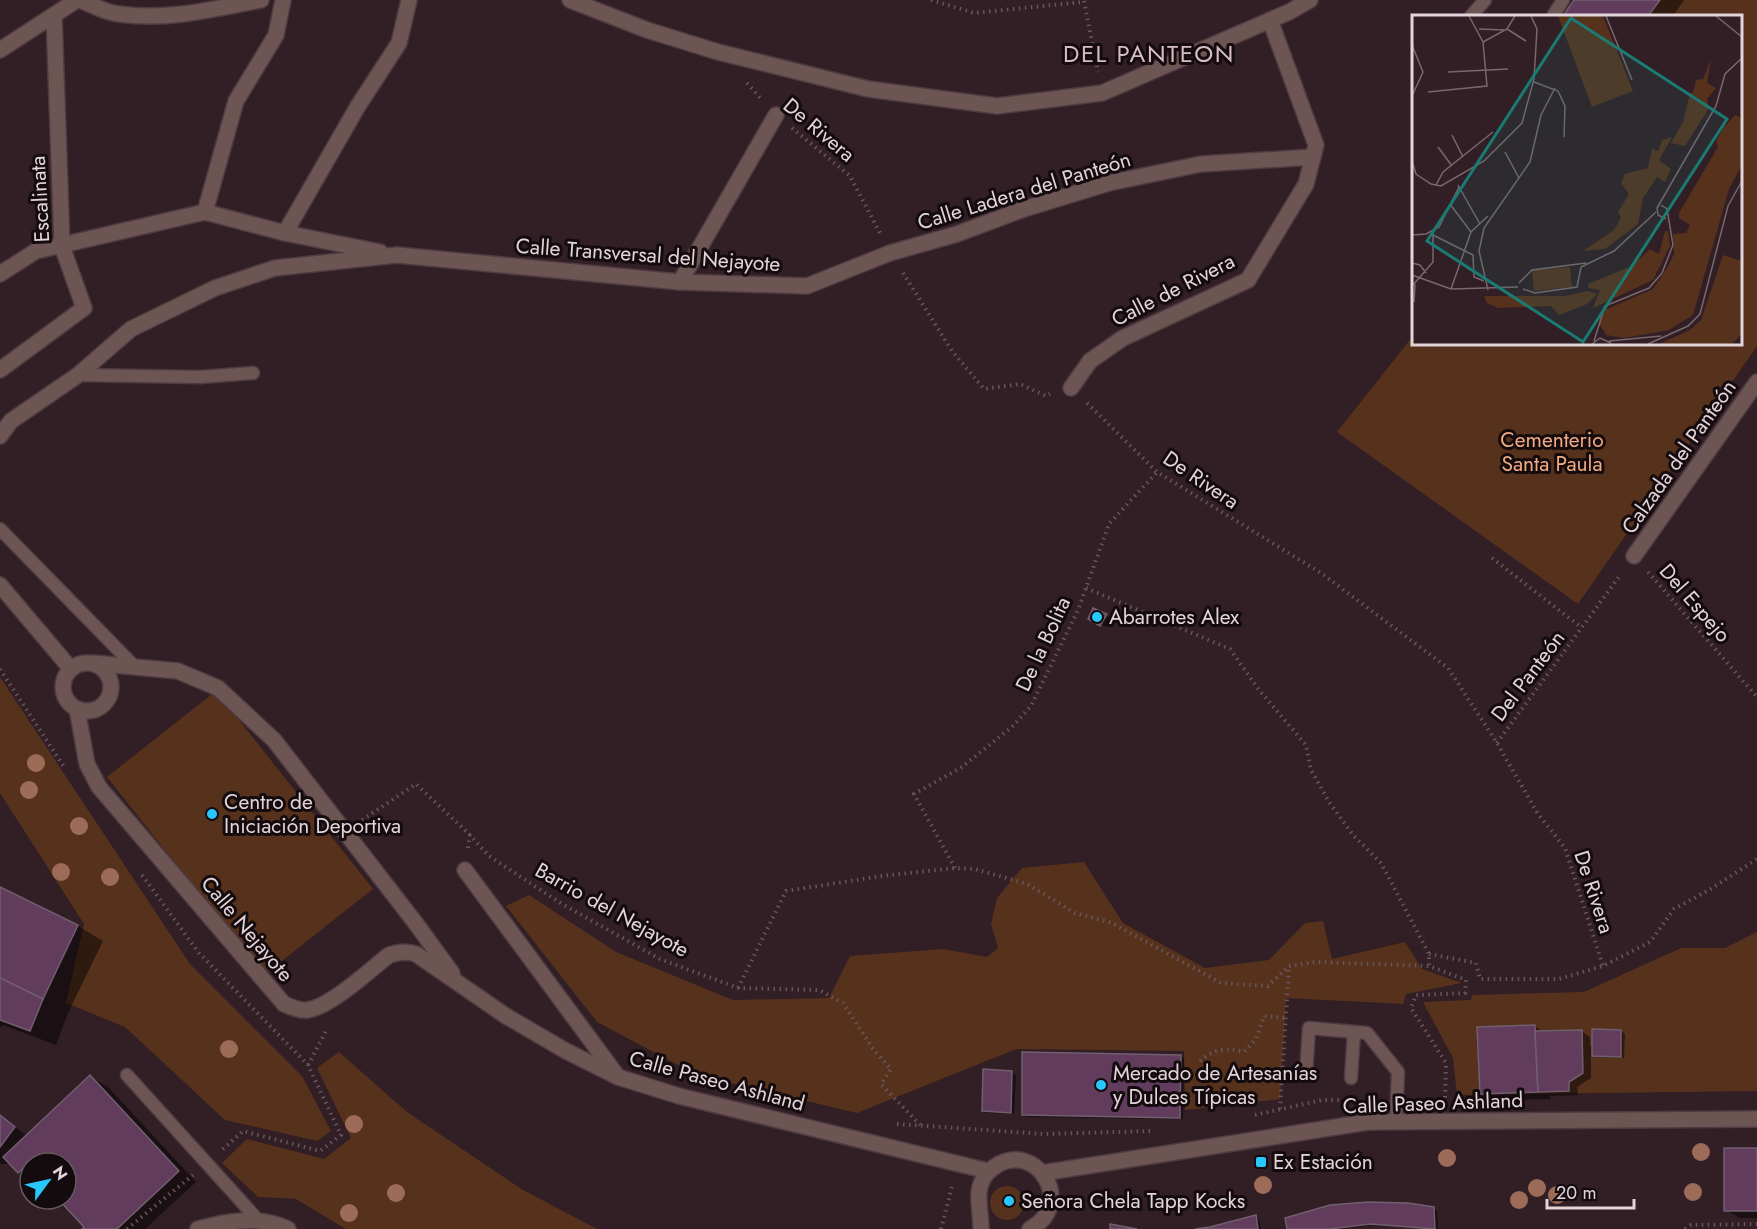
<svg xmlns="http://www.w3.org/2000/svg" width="1757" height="1229" viewBox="0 0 1757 1229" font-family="Jost,sans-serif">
<rect width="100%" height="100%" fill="#321e25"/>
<g fill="#56321d">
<path d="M1660,0H1757V346L1578,604L1337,432L1413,336L1414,344H1740V16H1648Z"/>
<path d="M0,677L190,964L302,1076L331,1131L317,1141L225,1120L125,1027L66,1003L84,924L0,793Z"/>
<path d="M216,691L373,889L264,975L107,777Z"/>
<path d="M1084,862L1123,923L1205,968L1269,960L1305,923L1323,921L1332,959L1405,942L1422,969L1462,983L1406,994L1403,1004L1286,998L1280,1099L1185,1110L1184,1051L1016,1049L857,1113L697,1075L597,1022L506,906L529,895L616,952L733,1000L829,998L850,956L943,949L987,957L998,948L991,924L997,898L1022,868Z"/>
<path d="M1757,932V1091L1457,1095L1453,1058L1423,1002L1471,1000L1472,995L1584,992L1681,948H1725Z"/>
<path d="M339,1052L407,1112L523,1190L597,1229H346L296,1199L258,1197L222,1163L247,1139L324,1159L351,1138L317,1068Z"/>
<circle cx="1007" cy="1203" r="17"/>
</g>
<g fill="#0007">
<path d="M1576,0H1684L1673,16H1572L1567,13Z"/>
<path d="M1094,610L1110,618L1105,627L1090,618Z"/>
<path d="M0,888L78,926L103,941L68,1013L56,1045L3,1025L0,1028Z"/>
<path d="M1535,1026L1545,1033L1581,1031L1590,1037V1046L1621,1031L1625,1034L1624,1058L1597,1057L1591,1054V1078L1577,1087L1578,1095L1550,1096L1551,1099L1495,1100L1481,1093Z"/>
<path d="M1180,1056L1184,1058L1183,1119L1027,1117L1023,1114Z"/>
<path d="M1012,1073L1016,1075L1014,1114L987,1113L983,1111Z"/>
<path d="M90,1077L108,1087L196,1182L145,1229H85L86,1227L60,1199H66V1163H30V1178L19,1172L9,1161L7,1164H0V1114L27,1136Z"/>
<path d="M1757,1150V1218H1740L1726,1210Z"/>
<path d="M1433,1208L1437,1211L1438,1229L1376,1225L1342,1229H1289Z"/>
<path d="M1255,1217L1259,1219L1261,1229H1209Z"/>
</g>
<g fill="#623c5d" stroke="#715f6e" stroke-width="1.5">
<path d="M1574,0H1660L1648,16H1570L1565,13Z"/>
<path d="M1093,608L1107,614L1100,626L1088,619Z"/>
<path d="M0,887L78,925L43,999L0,978Z"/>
<path d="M0,978L43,999L30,1031L0,1020Z"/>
<path d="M1535,1025L1538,1092L1480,1094L1477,1027Z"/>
<path d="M1592,1029L1621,1030V1057L1592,1056Z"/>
<path d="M1582,1030L1583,1073L1569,1082V1091L1538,1092L1535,1031Z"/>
<path d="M1022,1052L1181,1055L1180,1118L1022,1115Z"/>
<path d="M983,1069L1012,1071L1011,1113L982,1111Z"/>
<path d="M90,1075L179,1171L117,1229H82L84,1227L58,1199H66V1163H30V1169L27,1165L18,1173L3,1157Z"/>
<path d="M0,1115L15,1127L0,1147Z"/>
<rect x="1724" y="1148" width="33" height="63"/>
<path d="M1368,1202L1408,1203L1434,1207L1435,1229L1371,1224L1330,1229H1287L1285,1218L1330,1205Z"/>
<path d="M1256,1215L1258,1229H1195L1210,1227Z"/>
<path d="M1110,1224L1137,1229H1110Z"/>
</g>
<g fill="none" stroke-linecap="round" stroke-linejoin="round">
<defs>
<g id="service">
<path d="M1471,16L1485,0"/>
<path d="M1553,16L1563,0"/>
<path d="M78,375L200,377L253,373"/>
<path d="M0,529L134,666"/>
<path d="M1306,1074L1309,1028L1367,1033L1398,1072L1396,1122"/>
<path d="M127,1075L258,1220"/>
<path d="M1351,1078L1354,1032"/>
</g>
<path id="pedestrian" d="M465,870L618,1077"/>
<g id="minor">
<path d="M80,0C92,5 106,13 119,14C167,21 214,9 261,0"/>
<path d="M570,0L647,30L718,52L868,89L997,106L1102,93L1289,12L1310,0"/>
<path d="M0,50L77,0"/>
<path d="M205,212L236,101L276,35L283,0"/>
<path d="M285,233L358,106L399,43L409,0"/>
<path d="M0,274L36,251L205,212L285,233L380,252"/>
<path d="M680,282L776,115"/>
<path d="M0,370L84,308L62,246L54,15"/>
<path d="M1071,388L1090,361L1123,338L1248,280L1306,184L1316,145L1270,20"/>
<path d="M0,436L11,421L78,375L131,329L215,288L275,268L397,255L680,282L807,286L890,253L957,234L1024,209L1109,183L1201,164L1313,157"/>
<path d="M1634,556L1757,382"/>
<path d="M0,585L71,669"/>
<path d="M93,663L178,671L218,688L274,740L414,921L452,973"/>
<circle cx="87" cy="687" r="24"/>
<path d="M77,709L87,764L99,787L284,1004C291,1007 299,1011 307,1010C329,1008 370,970 389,955C399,952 406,951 416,954L506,1016L566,1051L618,1077L679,1096L988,1171"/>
</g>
<g id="tertiary">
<path d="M1042,1173L1368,1122L1757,1119"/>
<path d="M198,1229C227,1221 260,1215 288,1229"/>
<path d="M981,1229C981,1217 978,1203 979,1192C980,1182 986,1173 993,1168C1034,1137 1078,1203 1030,1229"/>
</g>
</defs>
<use href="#service" stroke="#4e3b42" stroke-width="15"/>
<use href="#pedestrian" stroke="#4e3b42" stroke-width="18"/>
<use href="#minor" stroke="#4e3b42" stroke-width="18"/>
<use href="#tertiary" stroke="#4e3b42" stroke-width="18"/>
<g stroke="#68565c" stroke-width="4" stroke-dasharray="1.5 4.5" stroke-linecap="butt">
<path d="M931,0L974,13L1083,2"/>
<path d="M1084,1L1098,72"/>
<path d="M747,83L762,100"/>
<path d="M792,128L850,176L881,235"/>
<path d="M903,273L952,351L984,389L1020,384L1046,396L1050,394"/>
<path d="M1087,403L1157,472L1321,573L1448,668L1497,743L1538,814L1565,848L1603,966"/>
<path d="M1492,558L1582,628"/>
<path d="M1648,572L1757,697"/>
<path d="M1086,588L1230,649L1259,690L1306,745L1311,770L1329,802L1353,835L1381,863L1429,954V966"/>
<path d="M0,669L64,767"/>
<path d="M1497,743L1621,574"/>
<path d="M362,820L416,784L470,835"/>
<path d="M468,848L470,835L489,856L562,904L660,959L738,988L819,990L843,1003L873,1049L891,1069L881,1084L920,1125"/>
<path d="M955,868L914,794L962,767L1012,727L1031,706L1078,610L1109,524L1157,472"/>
<path d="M142,875L199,953L308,1065L341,1135L320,1151L243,1131L221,1151"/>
<path d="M1429,954L1476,963L1480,979H1559L1603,966L1650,942L1674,909L1709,890L1757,859"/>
<path d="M738,988L786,891L882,876L955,868L975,869L1027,884L1075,913L1112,923L1221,983L1268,986L1289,966L1316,962L1429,966L1466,980L1465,993L1416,995L1411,1008L1446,1063L1445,1099"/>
<path d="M1200,1061C1214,1049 1226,1047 1244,1052L1256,1039L1264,1016L1286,1018"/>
<path d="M308,1065L327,1029"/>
<path d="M1280,1109L1289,967"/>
<path d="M1255,1115L1322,1100H1348"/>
<path d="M897,1124L1044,1134L1151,1131"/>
<path d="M127,1229L193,1175"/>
<path d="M941,1229L953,1183"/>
<path d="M1685,1229L1691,1225L1757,1224"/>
</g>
<use href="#service" stroke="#6d5553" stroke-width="12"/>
<use href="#pedestrian" stroke="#6d5553" stroke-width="15"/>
<use href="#minor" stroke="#6d5553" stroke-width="15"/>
<use href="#tertiary" stroke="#6d5553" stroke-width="15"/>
</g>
<g fill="#9d6c58">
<circle cx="36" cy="763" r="9"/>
<circle cx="29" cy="790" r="9"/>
<circle cx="79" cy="826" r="9"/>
<circle cx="61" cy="872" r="9"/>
<circle cx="110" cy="877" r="9"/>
<circle cx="229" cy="1049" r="9"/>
<circle cx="354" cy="1124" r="9"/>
<circle cx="1701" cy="1152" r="9"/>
<circle cx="1447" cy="1158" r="9"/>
<circle cx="1263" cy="1185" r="9"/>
<circle cx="1537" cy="1188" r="9"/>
<circle cx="1693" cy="1192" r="9"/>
<circle cx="396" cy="1193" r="9"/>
<circle cx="1557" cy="1195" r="9"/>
<circle cx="1519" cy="1200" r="9"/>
<circle cx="349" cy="1213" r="9"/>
</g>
<g fill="#28c8ff" stroke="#140b0e" stroke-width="2">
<circle cx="1097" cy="617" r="6"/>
<circle cx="212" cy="814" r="6"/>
<circle cx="1101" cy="1085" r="6"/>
<rect x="1255" y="1156" width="12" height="12" rx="3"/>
<circle cx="1009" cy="1201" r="6"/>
</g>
<g text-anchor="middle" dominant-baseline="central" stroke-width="6" stroke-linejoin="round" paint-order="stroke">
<g font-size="21" fill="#e2d4d8" stroke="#140b0e">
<text transform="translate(819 130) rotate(40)">De Rivera</text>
<text transform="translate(1024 191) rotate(-17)">Calle Ladera del Panteón</text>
<text transform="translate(40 199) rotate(-93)">Escalinata</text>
<text transform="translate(648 255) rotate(4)">Calle Transversal del Nejayote</text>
<text transform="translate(1173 290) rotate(-27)">Calle de Rivera</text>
<text transform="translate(1679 457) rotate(-55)">Calzada del Panteón</text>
<text transform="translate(1201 480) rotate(34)">De Rivera</text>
<text transform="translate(1695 603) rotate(49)">Del Espejo</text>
<text transform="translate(1043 644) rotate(-65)">De la Bolita</text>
<text transform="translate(1528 676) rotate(-53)">Del Panteón</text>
<text transform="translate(1594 892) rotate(72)">De Rivera</text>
<text transform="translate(612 910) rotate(29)">Barrio del Nejayote</text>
<text transform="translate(247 929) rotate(50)">Calle Nejayote</text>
<text transform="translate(717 1081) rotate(15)">Calle Paseo Ashland</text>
<text transform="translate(1433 1103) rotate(-2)">Calle Paseo Ashland</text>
</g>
<g font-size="21" fill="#f4ab81" stroke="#140b0e">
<text x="1552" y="440">Cementerio<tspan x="1552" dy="24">Santa Paula</tspan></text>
</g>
<g font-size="21" fill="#e2d4d8" stroke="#140b0e" text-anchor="start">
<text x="1109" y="617">Abarrotes Alex</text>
<text x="224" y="802">Centro de<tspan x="224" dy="24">Iniciación Deportiva</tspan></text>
<text x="1113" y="1073">Mercado de Artesanías<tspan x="1113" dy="24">y Dulces Típicas</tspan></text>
<text x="1273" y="1162">Ex Estación</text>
<text x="1021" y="1201">Señora Chela Tapp Kocks</text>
</g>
<g font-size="24" letter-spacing="1.5" fill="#d8bcc5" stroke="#140b0e">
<text x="1149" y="53">DEL PANTEON</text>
</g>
</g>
<g transform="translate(1412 15)">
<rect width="330" height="330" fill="#321e25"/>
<path d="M146,1H191L221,76L180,92ZM299,44L295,68L304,73L295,84L297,93L273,131L259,128L271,107L278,78H281L284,65L291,64ZM323,100L330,103V150L317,174L281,300L257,315L212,323L194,320L187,308L193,295L241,274L255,253L262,239L261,219L274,218L278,210L267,203V198L306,132L304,126L312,112ZM260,122L247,145L259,154L253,167L245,162L231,183L226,209L193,234L171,236L202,215L209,203L206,197L217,179L209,168L213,159L236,153L240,134L246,136L250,125ZM253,216H256L258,231L241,265L181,293L188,275L176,273V269L220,251L238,234L247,239ZM311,240L330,246V318L320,329H247L278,315L289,305ZM158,252L160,272L122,276L120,255ZM176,276L185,279L175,289L147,300L139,291L86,293L75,288L72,281H153Z" fill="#56321d"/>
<path fill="none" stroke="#78676d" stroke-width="1.5" d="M194,1L220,65M304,1L330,22M67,14L92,15M95,14L114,26M71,27L95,14L103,1M0,30L11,57L0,81M36,57L96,54M122,67L146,76L153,91L152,122M16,77L75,71L71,27L57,1M40,120L51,142M26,132L40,151M93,137L107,163M0,146L4,159L19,169L29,171L72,146L110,108L122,64L125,14L119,1M24,170L31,157L81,117M46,170L68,209M38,189L59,217M254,204L246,200L245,193L304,91L313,59L330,43M0,220L14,219L27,212L47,172M21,220L61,240L62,262L72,266M0,248L8,250L14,258M0,260L39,274L106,272M107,268L120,255L174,248M0,271L21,247V218M39,274L59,217L76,201M111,274L123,278L165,272L169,252L202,236L244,197M76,275L67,236L72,213L118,147L129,100L143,73M2,287L3,269M182,326L193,291L237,273L250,258L261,230L255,194L249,190M197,326L249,321M180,329L188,323L199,328M236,329L276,311L288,299L316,191L330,166"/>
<path fill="#1a7b73" fill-opacity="0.15" stroke="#1a7b73" stroke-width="3" d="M159,3L315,104L171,327L15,226Z"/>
<rect width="330" height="330" fill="none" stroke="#e2d4d8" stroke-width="3"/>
</g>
<g transform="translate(48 1181) rotate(57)"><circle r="28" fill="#140b0e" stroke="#665b5f" stroke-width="1.5"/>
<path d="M0-4.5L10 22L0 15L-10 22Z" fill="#28c8ff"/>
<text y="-9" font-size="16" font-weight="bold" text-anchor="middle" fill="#e2d4d8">N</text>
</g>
<path d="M1547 1199v9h87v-9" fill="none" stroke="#e2d4d8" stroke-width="3"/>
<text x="1556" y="1199" font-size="18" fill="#e2d4d8" stroke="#140b0e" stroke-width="4.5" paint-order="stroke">20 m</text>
</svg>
